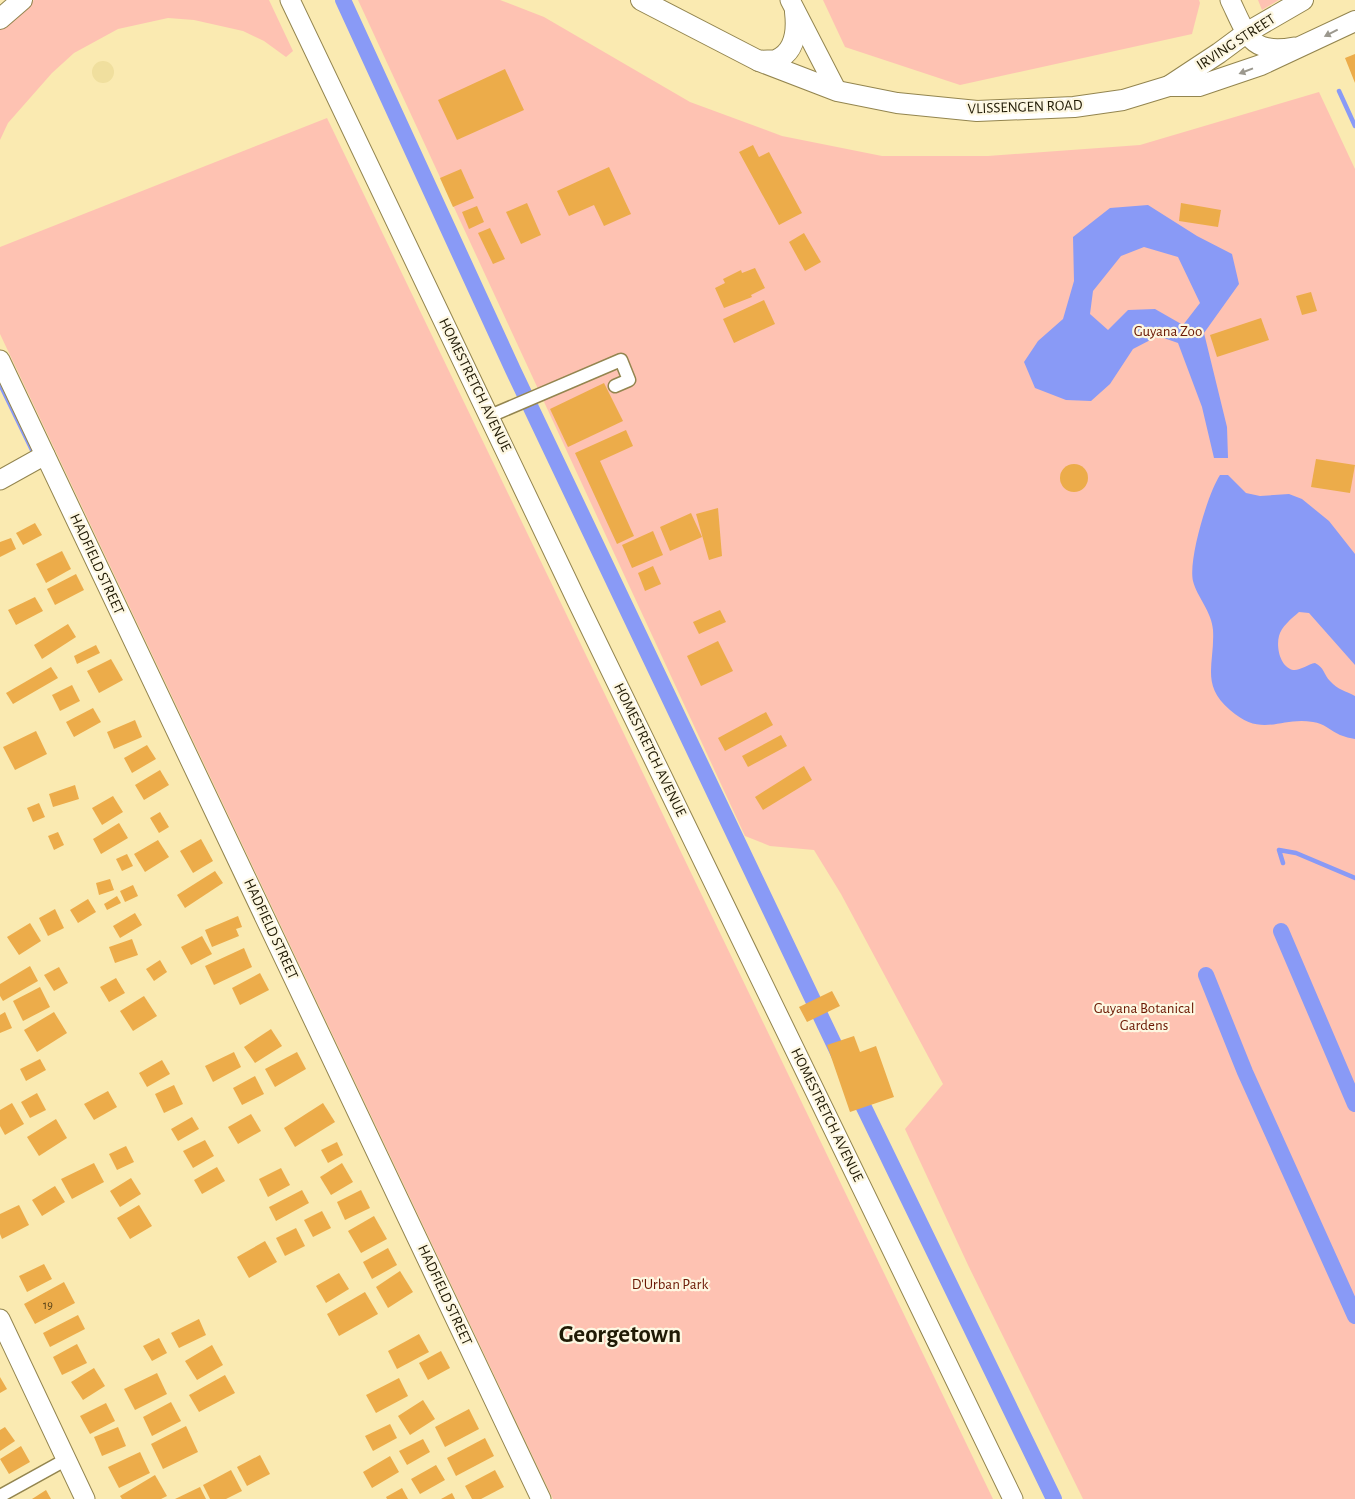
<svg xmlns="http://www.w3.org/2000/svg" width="1355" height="1499" viewBox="0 0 1355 1499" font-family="'Alegreya Sans',sans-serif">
<rect width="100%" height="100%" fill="#faeab1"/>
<circle fill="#f0df9e" cx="103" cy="72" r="11"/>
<g fill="#fec2b2">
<path d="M34,0H269L293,51L286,57L264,41L243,31L194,20L168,18L118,29L74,53L52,73L8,123L0,140V29Z"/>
<path d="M358,0H500L544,17L690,102L782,136L882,156H988L1140,145L1319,92L1355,169V1499H1083L968,1265L905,1129L943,1084L841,894L814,850L770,846L745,836Z"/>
<path d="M823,0H1199L1200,3L1192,34L960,85L845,47Z"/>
<path d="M1258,0H1279L1262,10Z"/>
<path d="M327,118L993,1499H553L0,334V247Z"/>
</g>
<g fill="#899af6" fill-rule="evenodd">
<path d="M1148,205L1197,236L1232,254L1239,284L1204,333L1227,427L1228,458H1214L1202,407L1178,343L1158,336L1133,349L1110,384L1091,401L1066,400L1035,388L1024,362L1038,341L1063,319L1074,281L1073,237L1110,208ZM1144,247L1178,257L1200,303L1183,325L1155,309L1128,310L1108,330L1090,314L1093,291L1121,256Z"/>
<path d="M1220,475H1228L1246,493L1260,496L1289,494L1302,499L1329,521L1355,554V665L1309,613L1299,612C1292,618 1281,627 1279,636C1276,647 1280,667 1293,670C1300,671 1308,664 1315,663C1324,667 1324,675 1330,681C1338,690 1346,691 1355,696V739C1350,738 1345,737 1340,735C1331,731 1324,723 1313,722C1280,716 1263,739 1230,710C1200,685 1215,663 1213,630C1212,612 1197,597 1193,581C1188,560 1208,493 1220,475Z"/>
</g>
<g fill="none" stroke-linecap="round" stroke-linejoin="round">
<g stroke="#899af6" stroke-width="4.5">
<path d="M1339,91L1355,126"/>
<path d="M0,384L32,450"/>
<path d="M1283,863L1279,850L1296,853L1355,878"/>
</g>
<g stroke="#899af6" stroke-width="16">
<path d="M343,0L513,370L843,1063"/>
<path d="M1281,931L1355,1104"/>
<path d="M1206,975L1245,1072L1355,1316"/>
<path d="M854,1087L1054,1499"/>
</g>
</g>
<g fill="#ecac4a">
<path d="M1355,54V83L1345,58Z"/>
<path d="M505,69L524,110L457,140L438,100Z"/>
<path d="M753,145L759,157L769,152L802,213L779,225L739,152Z"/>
<path d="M609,167L631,214L604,226L594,205L569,216L557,191Z"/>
<path d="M461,169L474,198L453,207L440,178Z"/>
<path d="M527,203L541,235L521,244L506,212Z"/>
<path d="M1181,203L1221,210L1218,227L1179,221Z"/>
<path d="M477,206L484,222L469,229L462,212Z"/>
<path d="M490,228L505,259L493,264L478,233Z"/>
<path d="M804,233L821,262L805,271L789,242Z"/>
<path d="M755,268L765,288L751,295L752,297L724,308L715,288L725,283L723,279L741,270L742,273Z"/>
<path d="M1311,292L1317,311L1302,315L1296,296Z"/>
<path d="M764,300L775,324L734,343L723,319Z"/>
<path d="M1261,318L1269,340L1217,357L1210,335Z"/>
<path d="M604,383L623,421L568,447L550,409Z"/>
<path d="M626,430L633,446L600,461L634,536L617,544L575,453Z"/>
<path d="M1316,459L1355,465L1350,493L1311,487Z"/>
<circle cx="1074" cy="478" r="14"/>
<path d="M718,508L722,556L709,560L696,514Z"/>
<path d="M691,513L702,537L670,551L660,527Z"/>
<path d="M35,523L42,535L23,545L16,533Z"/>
<path d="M653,531L663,555L632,568L622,545Z"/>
<path d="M11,538L16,549L0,557V542Z"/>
<path d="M62,551L71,569L46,583L36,564Z"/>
<path d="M653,566L661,584L645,591L638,573Z"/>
<path d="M76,574L84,590L55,605L47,589Z"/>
<path d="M35,597L43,611L16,625L8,610Z"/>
<path d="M720,610L726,622L699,634L693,622Z"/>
<path d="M68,624L76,637L42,659L34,645Z"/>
<path d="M718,641L733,671L701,686L687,656Z"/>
<path d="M96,645L100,653L77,664L74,656Z"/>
<path d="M111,659L123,680L99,693L87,671Z"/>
<path d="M51,667L58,678L13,704L6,693Z"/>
<path d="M72,685L80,701L60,711L52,695Z"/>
<path d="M93,708L101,722L74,737L66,722Z"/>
<path d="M766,712L773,725L725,751L718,738Z"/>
<path d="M135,720L142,737L114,749L107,732Z"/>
<path d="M36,731L47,754L15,770L3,747Z"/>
<path d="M781,735L787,746L748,767L742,756Z"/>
<path d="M147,745L156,759L132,773L124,758Z"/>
<path d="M804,766L812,780L763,810L755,797Z"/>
<path d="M160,770L169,785L144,800L135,785Z"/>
<path d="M75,785L79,799L53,807L49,794Z"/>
<path d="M113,796L123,812L102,825L92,808Z"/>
<path d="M39,803L45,817L33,822L27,808Z"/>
<path d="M160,812L169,827L159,833L150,818Z"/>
<path d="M119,823L128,838L101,854L93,839Z"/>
<path d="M58,832L64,845L54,850L48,836Z"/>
<path d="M201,839L213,861L193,873L180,851Z"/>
<path d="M158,840L169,857L145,872L134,854Z"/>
<path d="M127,854L133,866L122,871L116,859Z"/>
<path d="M215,871L223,883L185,908L177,895Z"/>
<path d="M110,879L114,890L99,895L96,883Z"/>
<path d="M133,885L138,896L125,902L120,891Z"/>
<path d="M117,896L121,903L107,910L104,904Z"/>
<path d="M88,899L96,912L78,923L70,910Z"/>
<path d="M55,909L64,928L48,936L39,918Z"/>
<path d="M135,913L142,925L120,938L113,926Z"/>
<path d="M238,916L242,927L236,929L239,936L212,947L205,930Z"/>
<path d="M30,923L41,941L19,955L7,937Z"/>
<path d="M202,936L212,954L191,965L181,947Z"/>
<path d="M132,939L138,955L115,963L109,947Z"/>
<path d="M244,948L252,967L214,985L205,966Z"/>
<path d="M160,960L167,972L154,981L146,969Z"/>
<path d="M30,966L38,981L3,1001L0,996V984Z"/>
<path d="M59,967L68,983L54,991L44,975Z"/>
<path d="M260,973L269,990L240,1005L232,988Z"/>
<path d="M116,978L125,993L109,1002L100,987Z"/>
<path d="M40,987L50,1007L23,1021L13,1001Z"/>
<path d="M832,991L840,1006L807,1022L799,1007Z"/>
<path d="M144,996L157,1016L133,1031L120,1011Z"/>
<path d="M5,1012L12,1028L0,1033V1015Z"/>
<path d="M54,1012L67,1033L37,1052L24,1030Z"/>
<path d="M271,1029L282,1046L255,1063L244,1047Z"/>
<path d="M854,1036L860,1052L876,1046L894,1097L850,1112L827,1045Z"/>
<path d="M234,1052L241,1067L213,1082L205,1066Z"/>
<path d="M297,1052L306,1069L275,1087L265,1069Z"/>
<path d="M40,1059L46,1070L26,1081L20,1069Z"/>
<path d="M162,1060L170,1074L147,1087L139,1073Z"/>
<path d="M255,1076L264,1094L242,1105L233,1088Z"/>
<path d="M174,1085L183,1104L164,1113L155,1094Z"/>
<path d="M108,1091L117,1107L94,1120L84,1104Z"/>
<path d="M37,1093L46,1110L30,1118L21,1102Z"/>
<path d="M12,1103L24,1124L5,1135L0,1126V1110Z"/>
<path d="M323,1103L335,1122L295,1147L284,1128Z"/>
<path d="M251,1114L261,1131L238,1144L228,1127Z"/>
<path d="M192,1117L199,1129L178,1141L171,1129Z"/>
<path d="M56,1119L67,1138L39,1156L27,1137Z"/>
<path d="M205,1140L214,1156L193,1168L183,1151Z"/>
<path d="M337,1142L343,1155L328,1163L321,1150Z"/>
<path d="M126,1146L134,1162L117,1170L109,1154Z"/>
<path d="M94,1163L104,1182L72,1199L61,1179Z"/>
<path d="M342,1163L353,1182L331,1195L320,1177Z"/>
<path d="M217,1167L225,1181L202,1194L194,1180Z"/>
<path d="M281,1168L290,1185L268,1197L259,1179Z"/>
<path d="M131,1178L141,1194L120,1207L110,1191Z"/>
<path d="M55,1186L65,1202L42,1216L32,1200Z"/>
<path d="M302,1190L309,1203L276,1221L269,1207Z"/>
<path d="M361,1190L370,1208L345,1220L337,1202Z"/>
<path d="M19,1205L29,1225L2,1239L0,1234V1214Z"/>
<path d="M139,1205L152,1226L130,1239L117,1218Z"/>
<path d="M322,1211L331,1228L313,1237L304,1220Z"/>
<path d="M374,1216L387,1239L361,1253L348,1231Z"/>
<path d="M296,1228L305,1246L285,1256L276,1238Z"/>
<path d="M265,1241L277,1262L249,1278L237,1257Z"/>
<path d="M388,1248L397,1265L372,1279L363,1262Z"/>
<path d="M44,1264L52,1279L27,1292L19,1276Z"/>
<path d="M400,1271L413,1292L388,1308L376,1287Z"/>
<path d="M339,1273L349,1289L326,1303L316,1286Z"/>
<path d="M64,1282L75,1303L35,1324L24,1304Z"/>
<path d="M365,1292L378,1314L339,1336L327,1314Z"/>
<path d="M78,1315L85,1329L50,1347L43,1333Z"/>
<path d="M199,1319L206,1335L179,1348L171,1333Z"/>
<path d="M419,1334L429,1352L397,1369L388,1351Z"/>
<path d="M159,1338L167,1353L152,1361L143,1346Z"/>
<path d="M77,1344L87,1363L62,1375L53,1357Z"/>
<path d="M212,1345L223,1365L197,1380L185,1361Z"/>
<path d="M441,1351L450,1368L428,1380L419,1363Z"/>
<path d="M94,1368L105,1386L83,1400L71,1382Z"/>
<path d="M157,1373L167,1394L135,1410L124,1389Z"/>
<path d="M225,1375L235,1393L199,1412L189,1395Z"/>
<path d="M0,1377L7,1389L0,1393Z"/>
<path d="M399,1378L408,1396L376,1413L366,1395Z"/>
<path d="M423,1400L435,1419L410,1435L398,1416Z"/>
<path d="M171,1402L181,1421L152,1436L143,1417Z"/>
<path d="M106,1403L115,1421L90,1434L80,1416Z"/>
<path d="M469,1409L479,1429L445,1447L435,1427Z"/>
<path d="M390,1424L397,1438L373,1451L365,1436Z"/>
<path d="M186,1426L198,1452L163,1469L151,1444Z"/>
<path d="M5,1427L15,1441L0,1451V1430Z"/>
<path d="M118,1427L126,1446L102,1456L94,1437Z"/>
<path d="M485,1438L494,1456L456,1476L447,1458Z"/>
<path d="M423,1439L430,1452L407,1465L399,1451Z"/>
<path d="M21,1446L30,1462L9,1474L0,1459Z"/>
<path d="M140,1452L150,1473L119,1488L108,1467Z"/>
<path d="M260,1455L270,1474L247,1486L237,1467Z"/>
<path d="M390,1456L399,1472L372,1488L363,1472Z"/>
<path d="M436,1465L445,1480L420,1494L411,1479Z"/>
<path d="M231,1470L242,1491L226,1499H210L203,1485Z"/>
<path d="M495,1470L504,1487L481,1499H472L465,1486Z"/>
<path d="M155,1475L167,1496L161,1499H122L120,1496Z"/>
<path d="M200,1487L206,1499H175Z"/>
<path d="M402,1488L408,1499H387L386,1497Z"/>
<path d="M46,1490L51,1499H32Z"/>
<path d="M452,1493L455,1499H441Z"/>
</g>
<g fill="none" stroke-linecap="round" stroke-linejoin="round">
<defs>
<g id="street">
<path d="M490,416L621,360L629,380L615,386"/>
<path d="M0,1496L67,1459"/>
</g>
<g id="secondary">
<path d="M290,0L577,601L1013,1499"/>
<path d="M790,0L837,91"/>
<path d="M1230,0C1247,35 1250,55 1294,47"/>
<path d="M0,360L541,1499"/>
<path d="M0,480L45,455"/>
<path d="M0,1319L85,1499"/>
</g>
<g id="primary">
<path d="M641,0L759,61L837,91L897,103L977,111L1074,107L1123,100L1169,86H1199L1261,65L1355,21"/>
<path d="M0,19L22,0"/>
<path d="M759,61C764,60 771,61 776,60C796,52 797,29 795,12"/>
<path d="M1169,86L1219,53L1246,33L1303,0"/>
</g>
</defs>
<use href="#street" stroke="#93854f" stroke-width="15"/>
<use href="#secondary" stroke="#93854f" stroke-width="21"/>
<use href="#primary" stroke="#93854f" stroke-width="22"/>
<use href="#street" stroke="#fff" stroke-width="12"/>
<use href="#secondary" stroke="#fff" stroke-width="19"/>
<use href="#primary" stroke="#fff" stroke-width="20"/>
</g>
<defs><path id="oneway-solid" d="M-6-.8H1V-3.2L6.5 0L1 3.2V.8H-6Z" transform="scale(1.25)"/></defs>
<g fill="#9b988e">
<use href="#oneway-solid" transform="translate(1331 33) rotate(153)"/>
<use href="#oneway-solid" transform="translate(1246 71) rotate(159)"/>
</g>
<g text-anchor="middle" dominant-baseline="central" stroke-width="4.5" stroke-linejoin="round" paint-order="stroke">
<g font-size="12" fill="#533e16">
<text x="48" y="1305">19</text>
</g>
<g font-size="15" fill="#201a05" stroke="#fdf7e1">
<text transform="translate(1236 42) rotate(-33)">IRVING STREET</text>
<text transform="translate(1025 107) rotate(-2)">VLISSENGEN ROAD</text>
<text transform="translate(475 385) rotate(64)">HOMESTRETCH AVENUE</text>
<text transform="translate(97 564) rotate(65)">HADFIELD STREET</text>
<text transform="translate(650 750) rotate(64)">HOMESTRETCH AVENUE</text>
<text transform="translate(271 929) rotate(65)">HADFIELD STREET</text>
<text transform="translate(827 1115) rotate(64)">HOMESTRETCH AVENUE</text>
<text transform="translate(445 1295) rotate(65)">HADFIELD STREET</text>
</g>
<g font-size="15" fill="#6b1803" stroke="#fdf7e1">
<text x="1168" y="331">Guyana Zoo</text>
<text x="1144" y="1008">Guyana Botanical<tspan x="1144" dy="17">Gardens</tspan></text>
<text x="670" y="1284">D'Urban Park</text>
</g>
<g font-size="25" font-weight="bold" fill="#201a05" stroke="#fdf7e1">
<text x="620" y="1334">Georgetown</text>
</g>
</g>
</svg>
